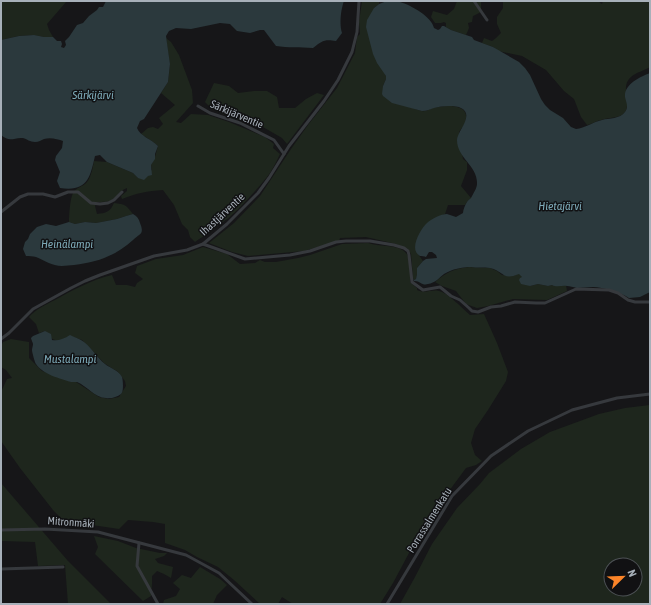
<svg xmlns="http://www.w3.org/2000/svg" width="651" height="605" viewBox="0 0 651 605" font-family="'Asap Condensed',sans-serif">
<rect width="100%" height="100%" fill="#161618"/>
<g fill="#1e261d" fill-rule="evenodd">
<path d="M1,1H65L66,2L47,24L49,30L53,37H44L33,35L19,36L1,40Z"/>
<path d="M362,1H379V4L374,8L386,76V79L383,86C395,95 407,108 422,111C426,112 429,109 433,108C443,105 468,103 466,118C466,123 462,128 459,132L463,159L467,162V170L461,186L471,198L467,202L465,205H448L445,214L440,216L418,254L423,261L417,268V274L416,279L414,280L413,278L411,254L408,249L396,244L366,237L340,238L339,241L304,251L248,256L232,252L209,243L234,223L260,196L291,149L308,125L337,88L355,53L357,37L360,34L359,22Z"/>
<path d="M457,1H481V12L473,16L472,22L468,23L469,28L466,35L451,30L446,27V23L444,22L441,23H435L431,17L433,11L447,15L454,9Z"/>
<path d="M503,1H598L602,4L603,1H650V67C645,70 635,73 631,77C618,88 636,109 620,116C614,118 607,118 601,120C596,121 592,124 587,125L581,117L574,99L564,91L546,70L522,56L498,51L493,47L482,43L484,38L492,41L496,38L501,33L497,24V17L503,8Z"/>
<path d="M166,38L171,42L179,55L192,90L193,103L176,122L181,123L191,114L208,115L229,122L265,137L274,144L273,148L280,154C277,160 274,167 270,173C263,183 229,222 219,224C213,232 203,236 195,242L190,237L188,230L182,224L174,205L163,190C147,191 137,193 122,199L121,196L127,191V188C119,191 120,194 114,199C109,202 103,202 97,202L95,206L97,214C106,213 110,212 114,203C125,204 126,205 133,214L126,216L117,219L96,223L85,222L75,224L69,222C69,215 70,199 73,193C76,187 83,187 87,182C91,177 93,167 94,161L107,162L133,173L138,178L152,170L151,165C155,159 156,153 158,146L153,142L141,134L148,128L153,127L158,129L163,124L159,118L175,105L161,93L168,82L170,65Z"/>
<path d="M214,83L229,86L238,93L254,91H267L277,97L279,108H295L306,99L317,93L324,95L287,144L282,138L263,127L231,118L212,109L205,102Z"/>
<path d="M368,243C374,245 380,245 387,246C412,248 412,261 410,282L417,288V290C425,294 431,289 439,291C448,293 462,308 470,315L484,314L497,343L508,372L506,381L488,410L475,429L471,443L475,455L482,461L476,465L466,468L449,491L409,553L393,583L380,604H293L282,597L278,604H260L234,580L218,567L197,557L185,550L165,543V524L153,522L128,520L119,529L92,525L91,529L69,526L53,510L20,468L1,441V392L7,379L12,378L6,370L1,367V346L3,342L11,339L29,342V358L42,371L64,379L71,382H76L99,397L109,399L119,397L126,386L125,381L117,371L113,369L104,363L82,340L70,336C56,343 54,342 45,331L39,333L36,324L29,317C36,309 45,305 55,300C73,290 91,280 112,275L116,285H127L135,287L137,283L143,279L135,273L137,266L156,259L183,255L203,247L227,254L240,264L255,263L260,260L265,262H276L298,258L310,255L342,244Z"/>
<path d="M469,267L490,268L497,271L502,275L513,276L519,273L530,286L538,284L548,286L552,285L555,286L566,285L567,291L547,300L513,299L488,306L477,308L466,304L456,291L442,286L435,282C447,272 453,269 469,267Z"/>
<path d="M650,405V604H400L415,577L432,544L457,508L480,484L489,473L521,449L550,432L599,414L625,408ZM611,565H635V589H611Z"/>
<path d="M1,483L68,561L111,604H68L65,565L38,566L35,542L1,541Z"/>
<path d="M94,536L118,541L136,548L160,553H167L164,556L155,559L158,563L173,567L171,578L164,574L157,571L152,576V584L151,596L143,601L95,554L98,547Z"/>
<path d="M200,567L220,579L227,585L217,595L213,604H163L164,600L176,596L180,589L173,583L182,575L191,578Z"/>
</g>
<g fill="#2b393d">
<path d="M106,1H344C341,9 339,24 342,33L336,41C324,39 322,41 313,48C300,47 288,48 276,46L264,30H260L250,33L237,31L230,24L220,23L191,29L176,28L169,31L166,36L170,64L168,82L144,119L140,121L137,128C140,136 151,139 158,146L155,154V159L151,165L152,175L148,176L144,180L138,178L133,173L107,162L100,155L95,156C90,178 87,192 60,188L57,181L60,172L55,160L56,156L62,148L63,141C58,139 50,137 44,139C41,140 39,142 35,142C30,142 27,139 23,138C14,137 10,143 1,135V40L19,36L34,35L44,37H53L57,41H61L62,44L61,47L64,48L66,45L65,41L69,37L77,25L83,23L89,16L97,10L99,7H103Z"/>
<path d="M387,1C392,1 396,1 400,2C411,5 432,17 434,28L438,30L440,29L442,26H444L451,30L472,37L474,40L493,47L519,62L525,68L530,75L541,99L545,105L550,110L563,118L571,127L576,129C585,128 593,122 602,120C609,118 620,119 625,112C629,107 626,102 625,97C624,84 640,77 650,73V292L640,297L629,298C620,292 603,287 593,287C587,287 582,288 577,288C573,287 570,286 567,286C562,285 557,288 552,285L548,286L538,284L530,286L521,284L519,280L520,278L522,277L519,274C502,281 504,271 490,268C484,267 477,268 471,267C461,267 453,269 444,274C439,278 435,283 428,284C422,286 419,280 414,281L413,278L414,280L416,279L417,274V268L423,261L426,259L437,258L436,255L432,252H429L426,257C425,256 421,256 420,256C408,250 421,228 427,223C431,219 441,214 447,214C450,215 453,216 456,217L463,213C463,210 465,205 467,202C468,200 470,199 471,198C473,194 477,188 477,184C478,166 457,158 457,140C457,131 475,115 461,108C455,105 441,106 434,108C430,109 427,111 422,111L392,103L383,96L382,94L383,86L386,79V76L377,63L373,54L366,27L367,20L374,8L379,4Z"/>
<path d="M133,214C137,216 139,219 140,223C145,235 139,234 133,240C115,256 98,262 74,265C70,265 66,266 62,266C52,266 44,260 36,257C33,256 29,256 26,256L23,249L25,242L28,239L30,234L37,227L46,224L56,226L69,222L75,224L85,222L96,223L117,219L126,216Z"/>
<path d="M45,331L51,334L52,340C58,341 64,339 70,335C73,337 78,338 81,340C89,344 97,358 105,364C110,368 118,370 122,377C123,380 124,392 121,394C117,397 111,399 106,398C95,398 87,386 77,382C75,382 73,382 71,382C61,379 42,374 36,364C35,363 32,352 32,350C32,348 33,346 33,344C33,343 31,339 31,338L33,336Z"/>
</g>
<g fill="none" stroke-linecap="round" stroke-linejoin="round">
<g stroke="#36393d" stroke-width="3">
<path d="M474,1L487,20"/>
<path d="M198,106L210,113L240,123L274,140L284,154"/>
<path d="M1,212L20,197L28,194H43L55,197L68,192H78L91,203L100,204L108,203L114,200L122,192"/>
<path d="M203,244L245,259L290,255L310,251L336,242L346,241H370L394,245L404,248L408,251L409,255L412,282L423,290L440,287L451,296L460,300L469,308L472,311L478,312L491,307L501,306L515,302L536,303H545L576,289L609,290L618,293L628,300L635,302H650"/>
<path d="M1,339L9,333L33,309L71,288L85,281L100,275L154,256L187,250L203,244L227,224L258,193L269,178L289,146L324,101L338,80L352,52L357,32L359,1"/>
<path d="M1,530L45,529L98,532L186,555L219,573L252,604"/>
<path d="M139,543L137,566L158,604"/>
<path d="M1,569L63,567"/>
<path d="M387,604L452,496L491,456L528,431L572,410L617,398L650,394"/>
</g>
</g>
<g text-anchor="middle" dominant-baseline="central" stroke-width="3" stroke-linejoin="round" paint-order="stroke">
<g font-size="11" fill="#a7b0b9" stroke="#111113">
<text transform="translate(237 114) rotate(23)">Särkijärventie</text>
<text transform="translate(222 214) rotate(-43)">Ihastjärventie</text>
<text transform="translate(429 520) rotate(-58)">Porrassalmenkatu</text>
<text transform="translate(71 522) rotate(4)">Mitronmäki</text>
</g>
<g font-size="12" font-style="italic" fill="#7ca8b6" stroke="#111113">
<text x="93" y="95">Särkijärvi</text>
<text x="560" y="206">Hietajärvi</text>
<text x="67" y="244">Heinälampi</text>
<text x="70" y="359">Mustalampi</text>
</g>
</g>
<rect width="651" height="605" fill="none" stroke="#a7b0b9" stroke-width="4"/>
<g transform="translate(623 577) rotate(67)"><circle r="19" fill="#111113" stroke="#4d5155"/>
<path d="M0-3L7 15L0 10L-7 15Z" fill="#fc8529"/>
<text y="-6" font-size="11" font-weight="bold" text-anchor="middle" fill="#a7b0b9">N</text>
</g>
</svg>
